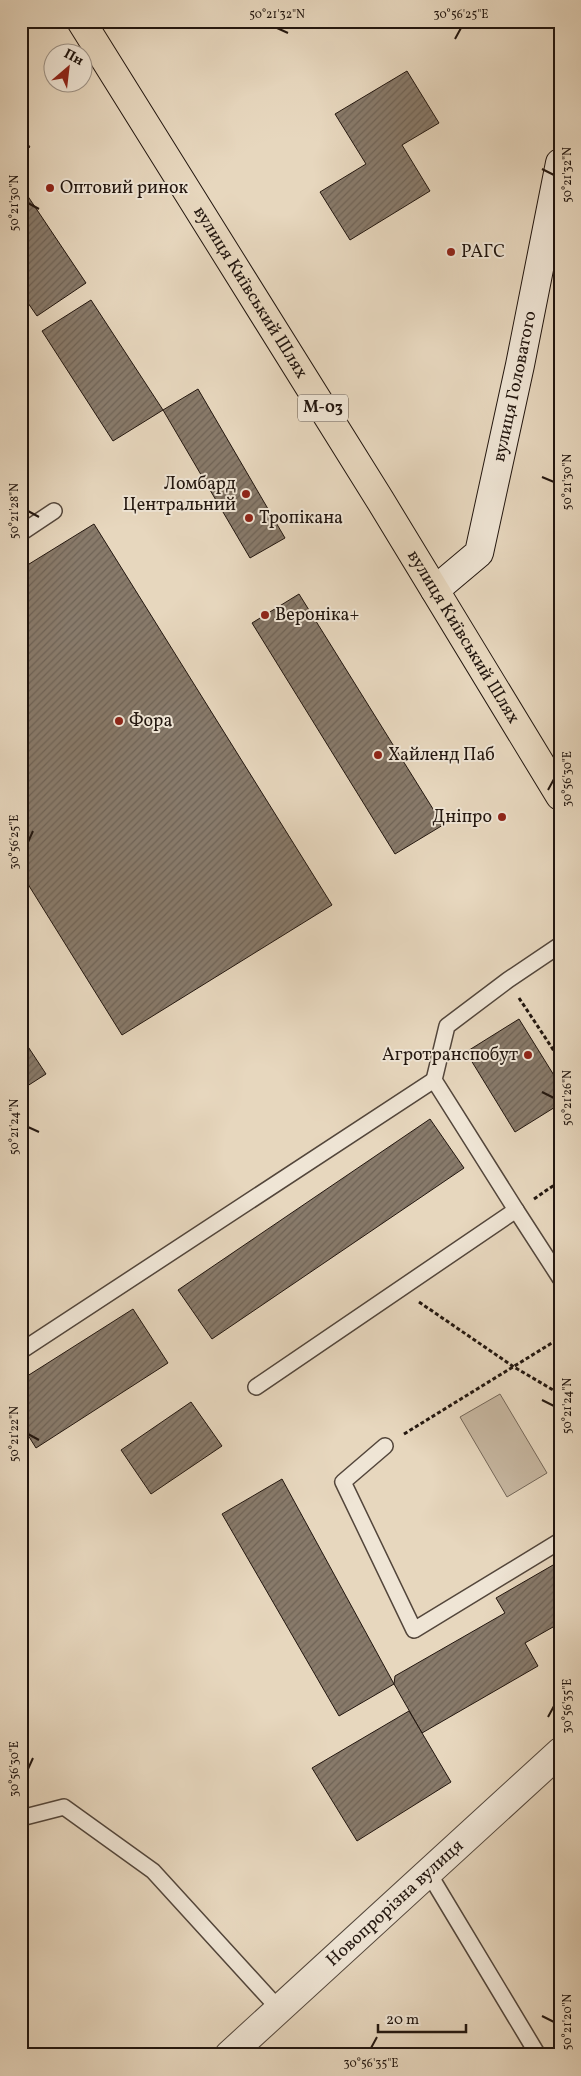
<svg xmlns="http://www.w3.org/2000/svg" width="581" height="2076" viewBox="0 0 581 2076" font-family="Vollkorn,serif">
<defs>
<pattern id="building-hatch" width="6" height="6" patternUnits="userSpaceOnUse" patternTransform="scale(1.25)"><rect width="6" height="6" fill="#887a6a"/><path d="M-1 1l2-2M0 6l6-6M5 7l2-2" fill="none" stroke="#6f6356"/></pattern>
</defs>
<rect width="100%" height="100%" fill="#e7d7be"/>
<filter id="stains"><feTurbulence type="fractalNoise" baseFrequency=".004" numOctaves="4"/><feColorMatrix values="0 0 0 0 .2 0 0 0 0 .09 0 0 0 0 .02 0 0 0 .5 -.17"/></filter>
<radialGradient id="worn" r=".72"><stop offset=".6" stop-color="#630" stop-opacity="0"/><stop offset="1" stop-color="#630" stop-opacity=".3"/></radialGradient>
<path fill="#c6b6a0" stroke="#746658" d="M500,1394L547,1473L507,1497L460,1417Z"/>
<g fill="url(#building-hatch)" stroke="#22160f">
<path d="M407,71L439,123L402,145L430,191L350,240L320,192L366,164L335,114Z"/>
<path d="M21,134L30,147L21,153Z"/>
<path d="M21,186L86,283L37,316L21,293Z"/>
<path d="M91,300L163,410L113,441L42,331Z"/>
<path d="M198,389L285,538L250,558L163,410Z"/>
<path d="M94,524L332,905L122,1035L21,873V569Z"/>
<path d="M299,594L443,825L395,854L252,623Z"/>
<path d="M519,1019L560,1085V1104L515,1132L466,1052Z"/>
<path d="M21,1036L46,1074L21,1090Z"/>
<path d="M430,1119L464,1168L212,1339L178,1290Z"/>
<path d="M133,1309L168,1363L36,1448L21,1424V1380Z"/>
<path d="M191,1402L222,1446L151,1494L121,1450Z"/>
<path d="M282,1479L394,1684L339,1716L222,1514Z"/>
<path d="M560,1561V1623L525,1643L538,1666L422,1733L394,1684L395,1676L505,1613L496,1598Z"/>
<path d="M409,1711L451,1782L357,1841L312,1768Z"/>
</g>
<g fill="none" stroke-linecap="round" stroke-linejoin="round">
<defs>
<g id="lane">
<path d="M21,533L54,511"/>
<path d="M516,1210L560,1278"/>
<path d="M21,1351L434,1080"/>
<path d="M256,1387L516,1210L434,1080L447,1026L508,980L560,945"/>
<path d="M385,1446L343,1482L414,1630L560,1541"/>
<path d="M21,1818L64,1807L153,1871L279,2009"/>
<path d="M428,1872L538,2055"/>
</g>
<g id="street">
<path id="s1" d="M229,2055L560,1752"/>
</g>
<g id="secondary">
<path id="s2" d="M435,590L479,553L520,365L560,163"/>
</g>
<g id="highway">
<path id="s3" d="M81,21L380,500L560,796"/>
</g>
</defs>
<use href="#lane" stroke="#53463b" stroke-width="18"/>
<use href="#street" stroke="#53463b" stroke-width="30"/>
<use href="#secondary" stroke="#22160f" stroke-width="30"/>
<use href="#highway" stroke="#22160f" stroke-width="30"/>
<g stroke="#22160f" stroke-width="3" stroke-dasharray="4 2.5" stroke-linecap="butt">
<path d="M519,998L560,1060"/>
<path d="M534,1199L560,1181"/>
<path d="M419,1302L514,1367L560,1394"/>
<path d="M404,1434L560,1338"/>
</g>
<use href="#lane" stroke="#efe5d5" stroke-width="15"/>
<use href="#street" stroke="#efe5d5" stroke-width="28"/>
<use href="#secondary" stroke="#efe5d5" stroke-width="28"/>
<use href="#highway" stroke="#e7d7be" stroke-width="28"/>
</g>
<path fill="none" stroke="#22160f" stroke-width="2" d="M277,28L288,33M455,39L461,28M542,169L554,175M28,203L39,209M542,477L554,482M28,511L39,517M548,790L554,779M28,842L33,831M542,1092L554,1098M28,1127L39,1132M542,1400L554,1406M28,1434L39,1440M548,1717L554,1706M28,1769L33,1758M542,2016L554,2022M371,2048L377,2037"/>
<g fill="#8f2418" stroke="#efe5d5" stroke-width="2">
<circle cx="50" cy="188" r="5"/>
<circle cx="451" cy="252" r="5"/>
<circle cx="246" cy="494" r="5"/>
<circle cx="249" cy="518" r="5"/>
<circle cx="265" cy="615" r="5"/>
<circle cx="119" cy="721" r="5"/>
<circle cx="378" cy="755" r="5"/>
<circle cx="502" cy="817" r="5"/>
<circle cx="528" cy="1055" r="5"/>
</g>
<g text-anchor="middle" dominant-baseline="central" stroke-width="4" stroke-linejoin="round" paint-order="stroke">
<rect fill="#efe5d5" stroke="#60544a" stroke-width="1" x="298" y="394.5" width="50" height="27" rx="4"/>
<g font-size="16" font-weight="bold" fill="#22160f">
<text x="323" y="408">М-03</text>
</g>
<g font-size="18" fill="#22160f" stroke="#efe5d5" text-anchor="start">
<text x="60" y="188">Оптовий ринок</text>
<text x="461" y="252">РАГС</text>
<text x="236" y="484" text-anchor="end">Ломбард<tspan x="236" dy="21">Центральний</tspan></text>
<text x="259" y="518">Тропікана</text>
<text x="275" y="615">Вероніка+</text>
<text x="129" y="721">Фора</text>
<text x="388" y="755">Хайленд Паб</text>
<text x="492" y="817" text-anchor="end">Дніпро</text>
<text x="518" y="1055" text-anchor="end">Агротранспобут</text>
</g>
<g font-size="18" fill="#22160f" stroke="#efe5d5">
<text stroke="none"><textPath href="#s3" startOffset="320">вулиця Київський Шлях</textPath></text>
<text stroke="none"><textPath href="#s2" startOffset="228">вулиця Головатого</textPath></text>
<text stroke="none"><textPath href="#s3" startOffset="725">вулиця Київський Шлях</textPath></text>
<text stroke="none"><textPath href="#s1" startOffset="225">Новопрорізна вулиця</textPath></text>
</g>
</g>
<rect width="581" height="2076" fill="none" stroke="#e7d7be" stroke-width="55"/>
<g transform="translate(68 68) rotate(28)"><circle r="24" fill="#efe5d5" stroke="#9d9286"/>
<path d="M0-4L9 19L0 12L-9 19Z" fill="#8f2418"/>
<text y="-8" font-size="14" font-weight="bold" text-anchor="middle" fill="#22160f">Пн</text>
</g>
<path d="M378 2024v8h88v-8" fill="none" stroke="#22160f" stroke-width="2.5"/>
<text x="386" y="2024" font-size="15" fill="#22160f" stroke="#efe5d5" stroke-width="4" paint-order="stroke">20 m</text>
<rect x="28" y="28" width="526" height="2020" fill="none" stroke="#22160f" stroke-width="2"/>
<g font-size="12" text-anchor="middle" fill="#22160f">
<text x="277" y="18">50°21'32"N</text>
<text x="461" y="18">30°56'25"E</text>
<text transform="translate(567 175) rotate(-90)" y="4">50°21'32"N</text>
<text transform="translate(14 203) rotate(-90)" y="4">50°21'30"N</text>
<text transform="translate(567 482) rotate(-90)" y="4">50°21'30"N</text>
<text transform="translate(14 511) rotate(-90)" y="4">50°21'28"N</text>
<text transform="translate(567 779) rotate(-90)" y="4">30°56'30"E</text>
<text transform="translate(14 842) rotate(-90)" y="4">30°56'25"E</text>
<text transform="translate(567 1098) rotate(-90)" y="4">50°21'26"N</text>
<text transform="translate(14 1127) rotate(-90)" y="4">50°21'24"N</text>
<text transform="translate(567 1406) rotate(-90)" y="4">50°21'24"N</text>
<text transform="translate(14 1434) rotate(-90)" y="4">50°21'22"N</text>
<text transform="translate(567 1706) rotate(-90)" y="4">30°56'35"E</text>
<text transform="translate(14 1769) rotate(-90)" y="4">30°56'30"E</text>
<text transform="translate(567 2022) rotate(-90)" y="4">50°21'20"N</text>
<text x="371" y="2067">30°56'35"E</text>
</g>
<rect width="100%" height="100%" filter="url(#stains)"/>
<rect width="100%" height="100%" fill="url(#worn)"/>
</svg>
